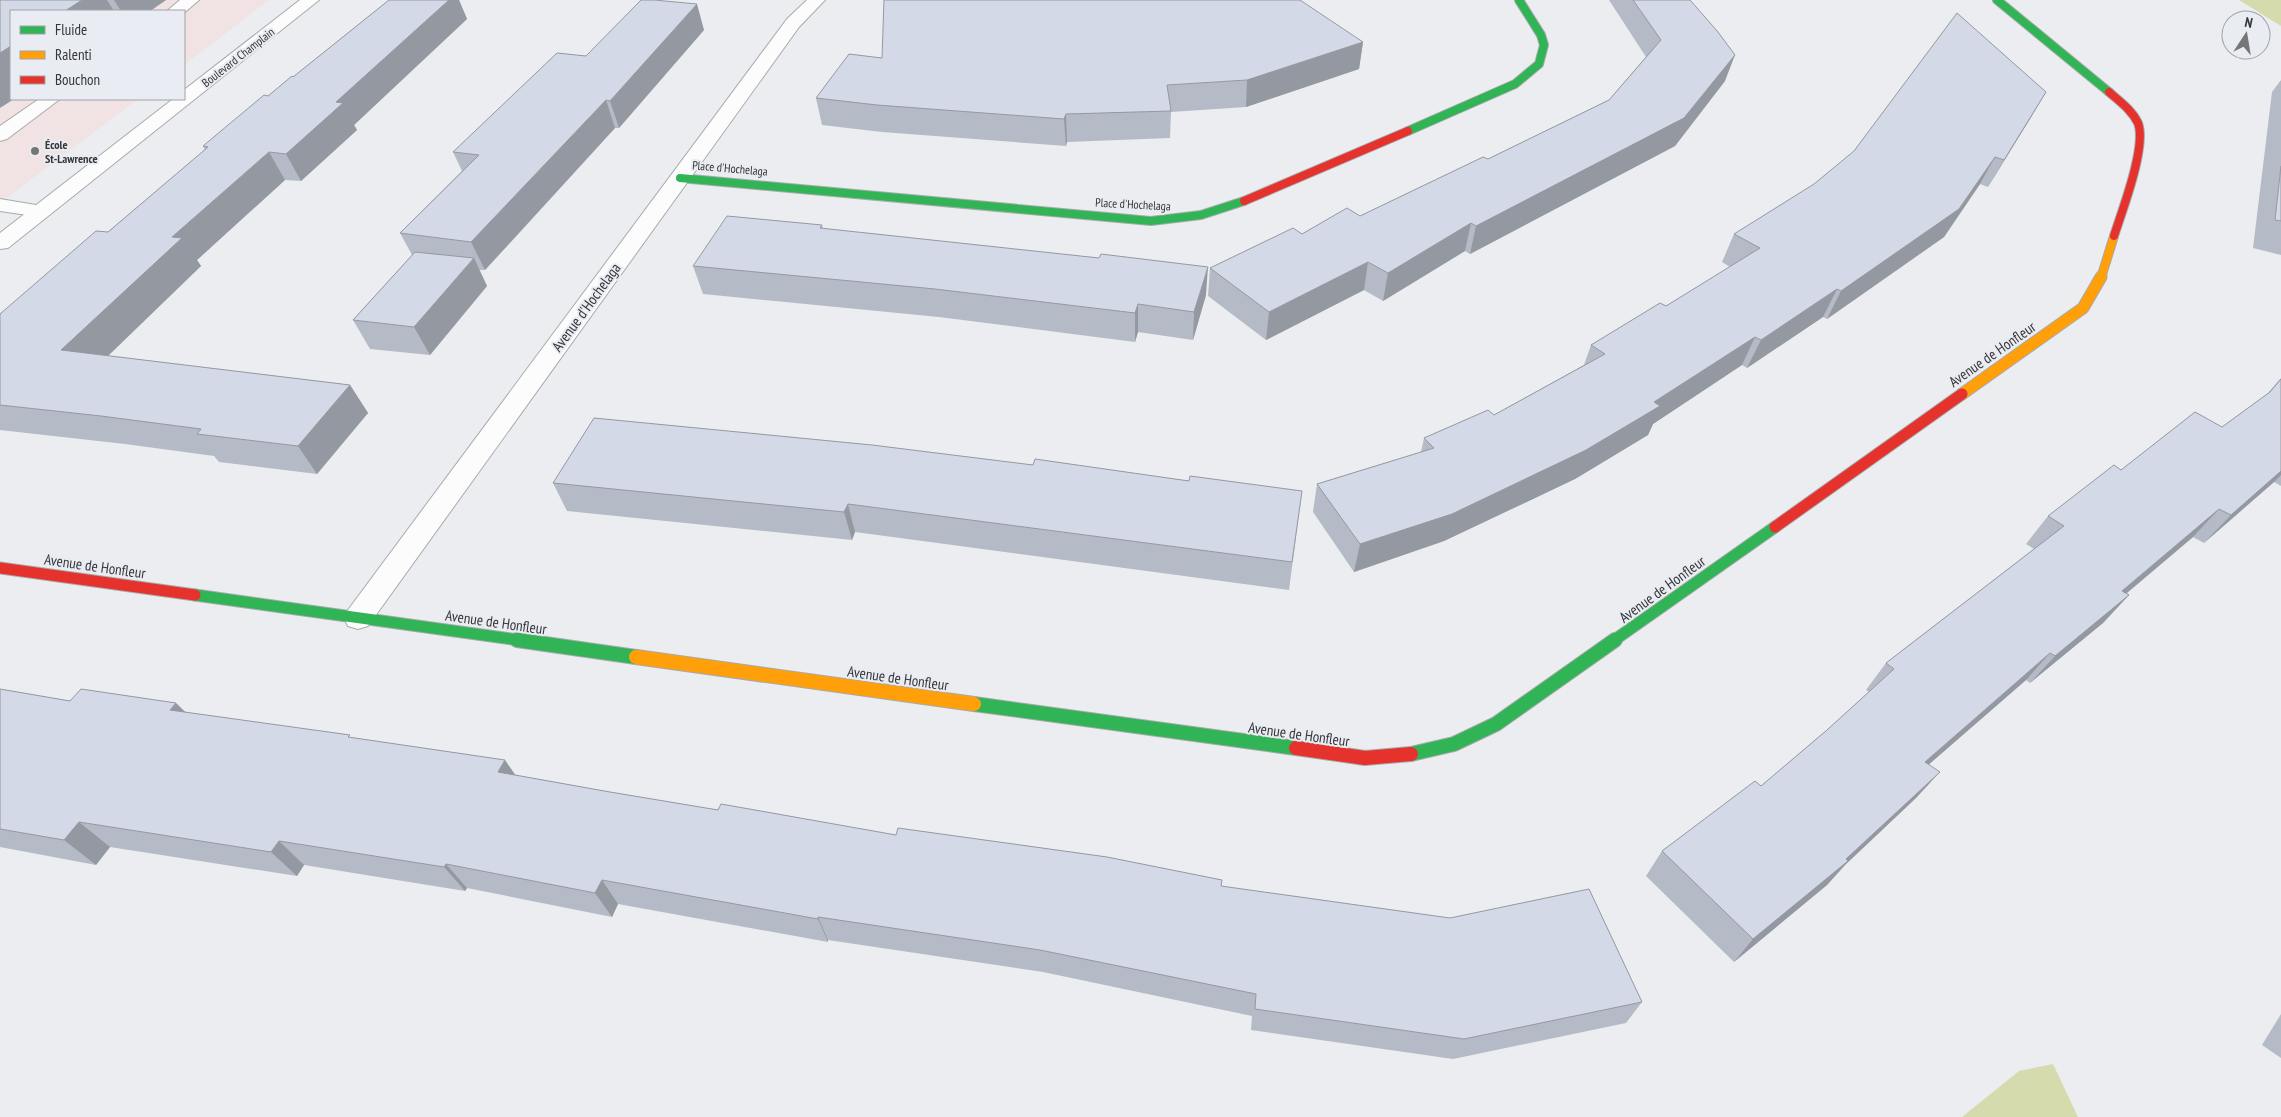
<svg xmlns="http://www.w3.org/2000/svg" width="2281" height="1117" viewBox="0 0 2281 1117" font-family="'PT Sans Narrow',sans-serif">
<rect width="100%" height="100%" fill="#ebedf0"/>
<path fill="#f1e3e3" d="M0,0H269L184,65V11H11V99H138L0,203Z"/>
<g fill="#d5dbad">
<path d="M2239,0H2281V26Z"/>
<path d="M2053,1064L2078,1117H1962L2019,1071Z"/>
</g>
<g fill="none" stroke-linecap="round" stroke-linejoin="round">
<defs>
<g id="lane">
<path d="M180,0H199L184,13L167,11Z"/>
<path d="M39,99H60L7,139L0,141V126Z"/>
<path d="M0,199L48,207L51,211L48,215L41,217L0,211Z"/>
</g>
<g id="street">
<path d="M300,0H319L8,248L0,249V233L173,99H184V90Z"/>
<path d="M807,0H825L799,27L368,626L358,629L348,626L344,618L348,610L787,19Z"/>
</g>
<g id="fast-far2">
<path d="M1997,0L2109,92"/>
<path d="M1408,131L1515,84L1539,64L1544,45L1541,35L1519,0"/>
<path d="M680,178L1151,221L1201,215L1244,201"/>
</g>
<g id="fast-far1">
<path d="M195,595L526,641"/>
<path d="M1613,641L1775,527"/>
</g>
<g id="fast">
<path d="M517,640L636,657"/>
<path d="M974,704L1296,748"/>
<path d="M1411,754L1454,744L1496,724L1615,640"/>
</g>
<path id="slow-far2" d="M2101,278L2114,236"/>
<path id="slow-far1" d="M1962,394L2083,308L2101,277"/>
<path id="slow" d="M636,657L974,704"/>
<g id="jam-far2">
<path d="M2109,92C2119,101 2132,110 2138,123C2147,146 2122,211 2114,236"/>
<path d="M1244,201L1408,131"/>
</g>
<g id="jam-far1">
<path d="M1775,527L1962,394"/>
<path d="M0,568L195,595"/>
</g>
<path id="jam" d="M1296,748L1365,758L1411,754"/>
</defs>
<use href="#lane" stroke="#a9aaac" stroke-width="2"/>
<use href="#street" stroke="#a9aaac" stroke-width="2"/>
<use href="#fast-far2" stroke="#a9aaac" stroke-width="10"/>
<use href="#fast-far1" stroke="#a9aaac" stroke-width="13"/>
<use href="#fast" stroke="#a9aaac" stroke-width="16"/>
<use href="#slow-far2" stroke="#a9aaac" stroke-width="10"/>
<use href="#slow-far1" stroke="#a9aaac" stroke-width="13"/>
<use href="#slow" stroke="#a9aaac" stroke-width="16"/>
<use href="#jam-far2" stroke="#a9aaac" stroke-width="10"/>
<use href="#jam-far1" stroke="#a9aaac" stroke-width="13"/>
<use href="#jam" stroke="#a9aaac" stroke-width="16"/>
<use href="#lane" fill="#fcfcfd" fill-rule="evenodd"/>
<use href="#street" fill="#fcfcfd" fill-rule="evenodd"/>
<use href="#fast-far2" stroke="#30b455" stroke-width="8"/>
<use href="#fast-far1" stroke="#30b455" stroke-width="11"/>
<use href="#fast" stroke="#30b455" stroke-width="14"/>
<use href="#slow-far2" stroke="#ff9f0a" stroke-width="8"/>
<use href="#slow-far1" stroke="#ff9f0a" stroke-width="11"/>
<use href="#slow" stroke="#ff9f0a" stroke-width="14"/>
<use href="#jam-far2" stroke="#e5322d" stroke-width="8"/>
<use href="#jam-far1" stroke="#e5322d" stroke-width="11"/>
<use href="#jam" stroke="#e5322d" stroke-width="14"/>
</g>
<g fill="#b5bbc6">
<path d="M0,0H166L150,11H11Z"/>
<path d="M389,0H459L467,19L354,125L357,130L301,181L285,180L197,260L201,266L108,356L350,385L368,413L317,474L219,462L214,456L125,444L0,430V314L108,232L205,150L203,146L293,77Z"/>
<path d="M1609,0H1690L1725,81L1675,146L1470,254L1465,251L1383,301L1364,290L1266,340L1208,296L1210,268L1302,234L1360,216L1488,159L1609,100L1646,57Z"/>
<path d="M704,30L619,128H615L485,270H479L487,286L430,355L370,349L353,320L412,255L400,233L462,171L453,152L586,56Z"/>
<path d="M1363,42L1359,69L1246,107L1171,112L1170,138L1067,142L1066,146L882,132L822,125L816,98L882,58Z"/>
<path d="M2281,80V255L2253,248L2272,92Z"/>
<path d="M2046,92L1988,187L1980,184L1944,237L1827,319L1823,317L1747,368L1742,365L1653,424L1648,435L1575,479L1444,541L1354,572L1313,512L1317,484L1421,452L1424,438L1494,415L1584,365L1591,345L1666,306L1730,267L1722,262L1734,234Z"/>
<path d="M822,225L823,229L1206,295L1193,340L1138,332L1135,342L939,317L703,294L693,266Z"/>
<path d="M2281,378V486L2274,482L2204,543L2193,537L2126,594L2129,595L2103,623L2030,683L2026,680L1929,764L1917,797L1845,865L1827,885L1734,962L1646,876L1662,851L1761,786L1827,730L1869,692L1866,690L1886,663L2034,549L2026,544L2048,516L2121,470L2222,427L2267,394Z"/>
<path d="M1033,465L1189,481L1302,491L1289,590L855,532L852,540L567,511L553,483Z"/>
<path d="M0,689L70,701L185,712L352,738L516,775L610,792L718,810L896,835L1221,887L1642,1002L1626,1023L1453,1059L1251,1030L1252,1016L1043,972L828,940V942L618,904L612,917L467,888L465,891L304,865L297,876L110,847L96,865L0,847Z"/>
<path d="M2281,1014V1058L2262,1045Z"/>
</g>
<g fill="#9498a1">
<path d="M82,0H107L114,11H65Z"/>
<path d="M114,0H166L150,11H121Z"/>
<path d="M449,0H459L467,19L354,125L357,130L301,181L286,154L336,102Z"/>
<path d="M697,4L704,30L619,128L610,101Z"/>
<path d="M1363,42L1359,69L1246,107L1247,80Z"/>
<path d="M11,46V99H14L0,108V53Z"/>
<path d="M1735,55L1725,81L1675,146L1470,254L1476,226Z"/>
<path d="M2046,92L2030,119L1988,187L2004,160Z"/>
<path d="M606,100L615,128L485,270L471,242Z"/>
<path d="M1066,114L1067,142L1066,146L1064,119Z"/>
<path d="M269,152L285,180L197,260L201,266L85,378L61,350L172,237Z"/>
<path d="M1995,157L1980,184L1944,237L1827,319L1841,291Z"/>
<path d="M1471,223L1465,251L1383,301L1388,273Z"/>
<path d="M474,258L487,286L430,355L414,327Z"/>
<path d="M1368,262L1364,290L1266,340L1269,312Z"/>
<path d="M1208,267L1206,295L1193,340L1194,312Z"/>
<path d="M1837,289L1823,317L1747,368L1761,340Z"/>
<path d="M1138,304V332L1135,342V313Z"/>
<path d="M1755,337L1742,365L1653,424L1648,435L1575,479L1444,541L1354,572L1360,544L1654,402Z"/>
<path d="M350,385L368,413L317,474L298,446Z"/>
<path d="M2281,471V475L2274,482L2204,543L2231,515Z"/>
<path d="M848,504L855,532L852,540L844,512Z"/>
<path d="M2219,509L2193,537L2097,618L2122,591Z"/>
<path d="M2129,595L2103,623L2030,683L2055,656Z"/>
<path d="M2050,653L2026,680L1903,787L1925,762Z"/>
<path d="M176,703L203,729L170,710Z"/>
<path d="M505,760L523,786L498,772Z"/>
<path d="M1940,772L1917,797L1845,865L1827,885L1734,962L1753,939L1846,859Z"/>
<path d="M79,822L110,847L96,865L64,840Z"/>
<path d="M279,841L304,865L297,876L271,852Z"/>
<path d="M446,864L467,888L465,891L444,867Z"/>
<path d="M602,880L618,904L612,917L595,893Z"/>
<path d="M818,917L828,940V942L818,919Z"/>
</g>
<g fill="#d3d9e6" stroke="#9498a1">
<path d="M0,0H82L65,11H11V46L0,53Z"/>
<path d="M389,0H449L336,102L343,103L286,154L269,152L172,237L182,238L61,350L350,385L298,446L197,434L201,429L101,416L0,405V314L96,231L108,232L208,147L203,146L264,95L268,96L292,76L293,77Z"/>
<path d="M641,0H654L697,4L610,101L606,100L471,242L400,233L479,155L453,152L557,53L586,56Z"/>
<path d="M884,0H1300L1363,42L1247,80L1167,85L1171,111L1066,114L1064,119L877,105L816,98L849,54L882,58Z"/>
<path d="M1633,0H1690L1718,32L1735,55L1684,118L1476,226L1471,223L1388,273L1368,262L1269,312L1210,268L1293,228L1302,234L1347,208L1360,216L1483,157L1488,159L1609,100L1661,40Z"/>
<path d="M1957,13L2046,92L2004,160L1995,157L1959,209L1841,291L1837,289L1761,340L1755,337L1654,402L1660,406L1586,450L1452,514L1360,544L1317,484L1434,448L1424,438L1488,410L1494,415L1605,354L1591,345L1660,303L1666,306L1760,248L1734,234L1814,184L1854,151Z"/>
<path d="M2281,166V221L2275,220Z"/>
<path d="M727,216L822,225L820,228L1099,258L1101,254L1208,267L1194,312L1138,304L1135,313L935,289L693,266Z"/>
<path d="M415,252L474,258L414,327L353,320Z"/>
<path d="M2281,379V471L2231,515L2219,509L2122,591L2129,595L2055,656L2050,653L1925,762L1940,772L1846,859L1848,861L1753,939L1662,851L1755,781L1761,786L1827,730L1894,669L1886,663L2064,526L2048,516L2114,465L2121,470L2195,412L2222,427L2270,392Z"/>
<path d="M594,418L872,445L1033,465L1035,459L1189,481L1190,476L1302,491L1292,562L848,504L844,512L553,483Z"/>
<path d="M0,689L70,701L81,689L176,703L170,710L350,735L348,737L505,760L498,772L610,792L718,810L721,804L896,835L898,828L1107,857L1222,880L1221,886L1450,918L1589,889L1642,1002L1464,1039L1255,1009L1256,994L1040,950L818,917V919L602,880L595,893L446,864L444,867L279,841L271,852L79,822L64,840L0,829Z"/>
</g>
<circle fill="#757678" stroke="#e9ecf2" stroke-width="2" cx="35" cy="151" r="5"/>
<g text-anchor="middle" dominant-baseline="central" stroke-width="4" stroke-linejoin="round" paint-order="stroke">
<g font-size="12" fill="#353638" stroke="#e9ecf2">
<text transform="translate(238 57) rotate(-38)">Boulevard Champlain</text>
<text transform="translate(730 168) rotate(5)">Place d'Hochelaga</text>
<text transform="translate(1133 204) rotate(3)">Place d'Hochelaga</text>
</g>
<g font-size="12" font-weight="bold" fill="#353638" stroke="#e9ecf2" text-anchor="start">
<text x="45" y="144">École<tspan x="45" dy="14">St-Lawrence</tspan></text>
</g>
<g font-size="15" fill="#353638" stroke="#e9ecf2">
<text transform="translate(586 307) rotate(-54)">Avenue d'Hochelaga</text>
<text transform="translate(1992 354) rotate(-35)">Avenue de Honfleur</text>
<text transform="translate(95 566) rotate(8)">Avenue de Honfleur</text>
<text transform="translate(1662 589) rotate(-36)">Avenue de Honfleur</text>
<text transform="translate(496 622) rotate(8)">Avenue de Honfleur</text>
<text transform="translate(898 678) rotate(8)">Avenue de Honfleur</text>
<text transform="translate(1299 734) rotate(8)">Avenue de Honfleur</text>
</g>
</g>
<rect x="10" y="10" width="175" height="90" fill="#e9ecf2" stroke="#a1a3a8"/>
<rect x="20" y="26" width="25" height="8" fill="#30b455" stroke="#a1a3a8"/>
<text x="55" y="35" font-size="15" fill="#353638">Fluide</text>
<rect x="20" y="51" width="25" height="8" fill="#ff9f0a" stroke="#a1a3a8"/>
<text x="55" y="60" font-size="15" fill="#353638">Ralenti</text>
<rect x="20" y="76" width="25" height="8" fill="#e5322d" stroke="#a1a3a8"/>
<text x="55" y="85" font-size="15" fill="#353638">Bouchon</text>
<g transform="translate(2246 35) rotate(12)"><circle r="24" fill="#e9ecf2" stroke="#a1a3a8"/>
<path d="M0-4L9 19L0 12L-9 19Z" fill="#757678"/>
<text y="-8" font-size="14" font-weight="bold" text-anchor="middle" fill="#353638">N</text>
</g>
</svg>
